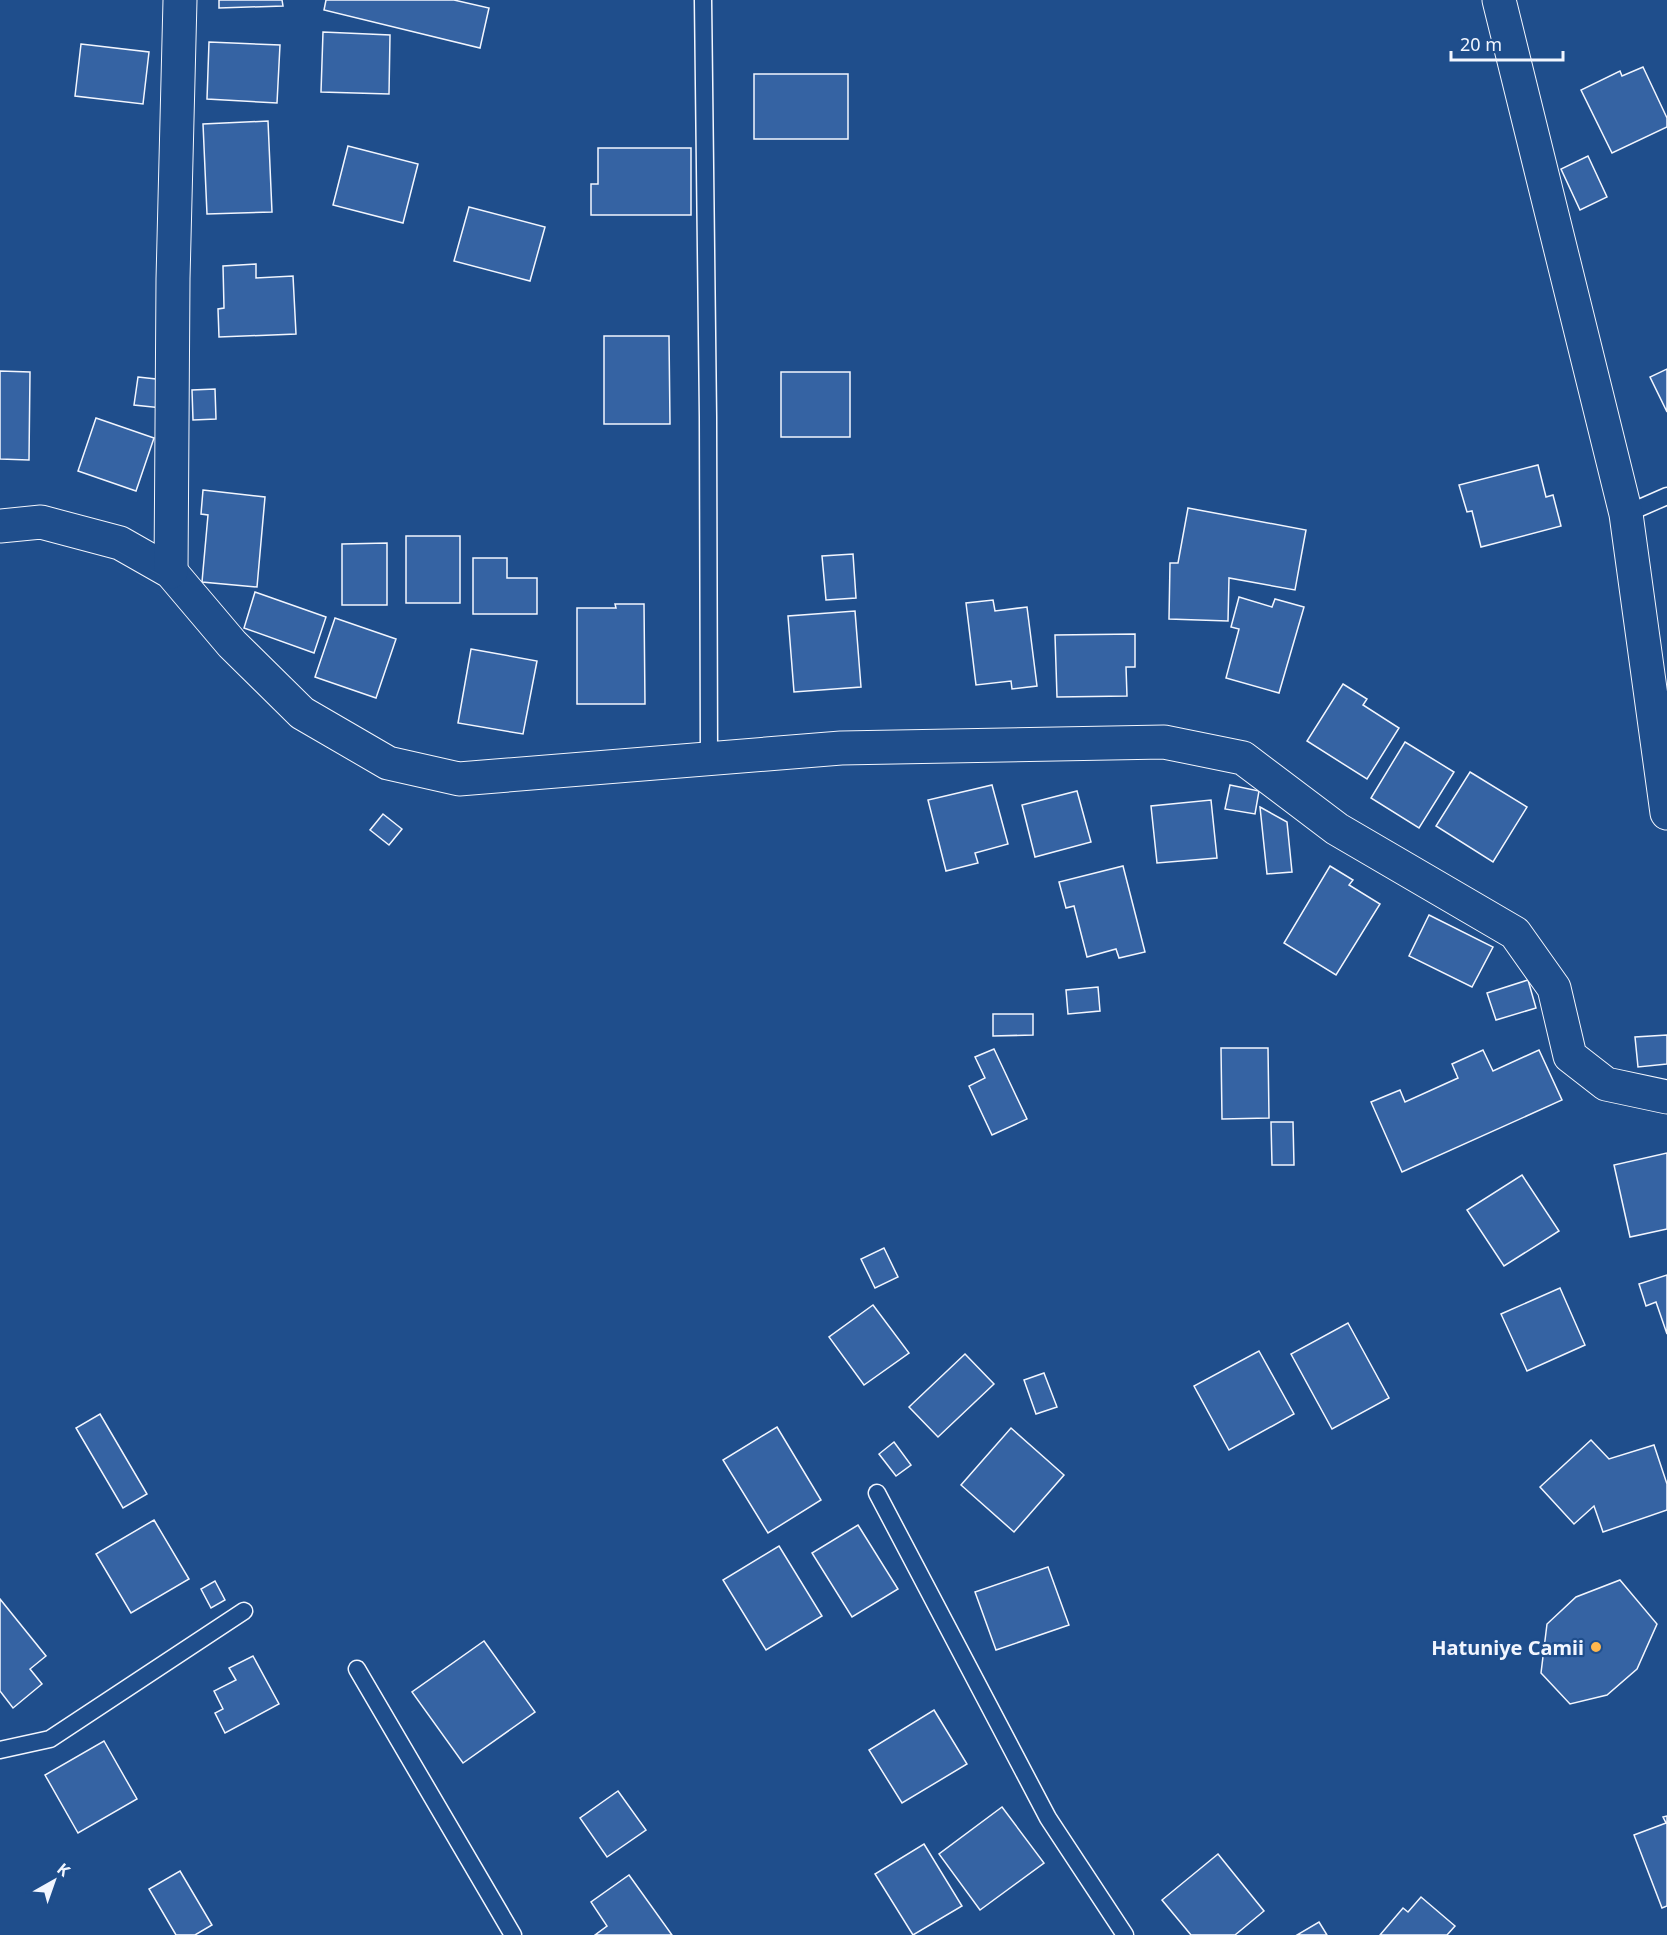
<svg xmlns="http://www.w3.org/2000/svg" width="1667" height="1935" viewBox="0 0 1667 1935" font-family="'Noto Sans',sans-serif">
<rect width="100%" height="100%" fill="#1f4e8c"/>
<g fill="#3563a3" stroke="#f2f6ff" stroke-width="1.5">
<path d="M219,0H282L283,6L219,8Z"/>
<path d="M326,0H454L489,8L480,48L324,10Z"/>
<path d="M323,32L390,35L389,94L321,92Z"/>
<path d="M209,42L280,45L277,103L207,99Z"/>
<path d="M81,44L149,52L143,104L75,96Z"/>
<path d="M1643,67L1667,118V127L1612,153L1581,90L1620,71L1622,76Z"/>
<rect x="754" y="74" width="94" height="65"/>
<path d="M268,121L272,212L207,214L203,124Z"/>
<path d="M348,146L418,164L403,223L333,205Z"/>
<path d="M598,148H691V215H591V184H598Z"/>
<path d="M1588,156L1607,197L1580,210L1561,169Z"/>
<path d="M469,207L545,227L530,281L454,261Z"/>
<path d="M256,264V278L293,276L296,334L219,337L218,309L224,308L223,266Z"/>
<path d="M604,336H669L670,424H604Z"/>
<path d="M1667,369V412L1650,377Z"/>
<path d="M0,371L30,372L29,460L0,459Z"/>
<rect x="781" y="372" width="69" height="65"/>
<path d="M138,377L165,380L162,408L134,405Z"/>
<path d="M215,389L216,419L193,420L192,390Z"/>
<path d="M96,418L154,438L136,491L78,471Z"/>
<path d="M1538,465L1546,497L1553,495L1561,526L1481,547L1472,511L1467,512L1459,485Z"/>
<path d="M203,490L265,497L257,587L202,582L208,515L201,514Z"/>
<path d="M1188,508L1306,530L1295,590L1229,578L1228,621L1169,619L1170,563H1178Z"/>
<rect x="406" y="536" width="54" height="67"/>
<path d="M387,543V605H342V544Z"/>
<path d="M853,554L856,598L826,600L822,556Z"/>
<path d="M473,558H507V578H537V614H473Z"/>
<path d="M255,592L326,617L314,653L244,628Z"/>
<path d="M1239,597L1272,607L1275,599L1304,607L1279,693L1226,678L1239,629L1231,627Z"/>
<path d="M993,600L995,611L1027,607L1037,686L1012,689L1011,681L976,685L966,603Z"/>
<path d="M615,604H644L645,704H577V608H616Z"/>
<path d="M855,611L861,687L794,692L788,616Z"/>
<path d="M335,618L396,639L376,698L315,677Z"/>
<path d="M1135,634V667H1126L1127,696L1057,697L1055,635Z"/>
<path d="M471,649L537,661L523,734L458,723Z"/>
<path d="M1343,684L1367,699L1363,705L1399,728L1367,779L1307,741Z"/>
<path d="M1405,742L1454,772L1419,828L1371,798Z"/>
<path d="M1470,772L1527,807L1493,862L1436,826Z"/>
<path d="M992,785L1008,844L975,853L978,863L946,871L928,800Z"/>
<path d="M1230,785L1259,791L1255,814L1225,809Z"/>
<path d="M1077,791L1091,842L1035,857L1022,805Z"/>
<path d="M1211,800L1217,858L1157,863L1151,806Z"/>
<path d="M1260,807L1287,822L1292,872L1267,874Z"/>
<path d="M383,814L402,829L389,845L370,830Z"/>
<path d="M1123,866L1145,952L1119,958L1116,949L1087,957L1074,906L1066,908L1059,882Z"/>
<path d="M1330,866L1353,880L1349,885L1380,904L1336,975L1284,943Z"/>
<path d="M1429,915L1493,947L1472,987L1409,956Z"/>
<path d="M1528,980L1536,1008L1496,1020L1487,993Z"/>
<path d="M1098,987L1100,1011L1068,1014L1066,990Z"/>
<path d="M993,1014H1033V1035L993,1036Z"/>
<path d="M1667,1035V1064L1638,1067L1635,1037Z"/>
<path d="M1221,1048H1268L1269,1118L1222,1119Z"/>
<path d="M994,1049L1027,1119L992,1135L969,1086L985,1078L975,1057Z"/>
<path d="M1483,1050L1493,1071L1539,1050L1562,1100L1402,1172L1371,1102L1400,1090L1405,1102L1458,1078L1452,1064Z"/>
<path d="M1271,1122H1293L1294,1165H1272Z"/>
<path d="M1667,1153V1229L1630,1237L1614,1165Z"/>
<path d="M1522,1175L1559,1231L1504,1266L1467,1210Z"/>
<path d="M884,1248L898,1277L875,1288L861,1259Z"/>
<path d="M1667,1275V1334L1656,1302L1646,1306L1639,1284Z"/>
<path d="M1560,1288L1585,1345L1527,1371L1501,1314Z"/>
<path d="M873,1305L909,1353L864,1385L829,1337Z"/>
<path d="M1348,1323L1389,1398L1332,1429L1291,1354Z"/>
<path d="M1259,1351L1294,1414L1229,1450L1194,1386Z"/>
<path d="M965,1354L994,1384L938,1437L909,1407Z"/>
<path d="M1044,1373L1057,1407L1036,1414L1024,1380Z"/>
<path d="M100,1414L147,1494L123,1508L76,1428Z"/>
<path d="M777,1427L821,1500L768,1533L723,1460Z"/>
<path d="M1011,1428L1064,1475L1014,1532L961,1485Z"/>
<path d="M1591,1440L1609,1459L1654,1445L1667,1484V1510L1603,1532L1594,1506L1574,1524L1540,1487Z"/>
<path d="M894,1442L911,1465L896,1476L879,1454Z"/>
<path d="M154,1520L189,1579L131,1613L96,1554Z"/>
<path d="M858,1525L898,1589L852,1617L812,1553Z"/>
<path d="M779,1546L822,1616L766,1650L723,1580Z"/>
<path d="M1048,1567L1069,1625L996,1650L975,1592Z"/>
<path d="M1620,1580L1657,1624L1637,1669L1607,1695L1570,1704L1541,1673L1547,1624L1576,1597Z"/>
<path d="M215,1581L225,1600L211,1608L201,1589Z"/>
<path d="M0,1599L46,1656L30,1669L42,1684L13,1708L0,1691Z"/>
<path d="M484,1641L535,1712L463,1763L412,1692Z"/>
<path d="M253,1656L279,1704L225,1733L215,1713L223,1709L214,1691L236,1680L229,1668Z"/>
<path d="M934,1710L967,1764L902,1803L869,1750Z"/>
<path d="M104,1741L137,1799L78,1833L45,1775Z"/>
<path d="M618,1791L646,1830L607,1857L580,1818Z"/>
<path d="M1002,1807L1044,1863L980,1910L939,1854Z"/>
<path d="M1667,1816V1906L1662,1908L1634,1835L1666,1823L1663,1817Z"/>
<path d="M924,1844L962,1906L913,1935L875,1874Z"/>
<path d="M1218,1854L1264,1911L1235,1935H1191L1162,1900Z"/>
<path d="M180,1871L212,1925L195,1935H176L149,1889Z"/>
<path d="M629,1875L672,1935H595L607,1926L591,1902Z"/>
<path d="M1421,1897L1455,1926L1447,1935H1380L1403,1908L1408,1912Z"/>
<path d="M1319,1922L1327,1935H1297Z"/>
</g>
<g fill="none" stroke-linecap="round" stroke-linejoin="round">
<defs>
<g id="lane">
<path d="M703,0L708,417L709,759"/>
<path d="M1626,514L1667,496"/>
<path d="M877,1493L1048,1818L1125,1935"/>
<path d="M357,1669L513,1935"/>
<path d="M0,1750L50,1739L244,1611"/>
</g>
<g id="street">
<path d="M0,526L41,522L120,543L171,572L232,644L302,713L388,763L459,779L841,748L1164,742L1243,758L1337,829L1515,933L1554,988L1570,1056L1606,1084L1667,1097"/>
<path d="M171,572L173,279L180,0"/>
</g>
<path id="secondary" d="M1499,0L1626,514L1667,813"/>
</defs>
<use href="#lane" stroke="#f2f6ff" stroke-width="19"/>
<use href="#street" stroke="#f2f6ff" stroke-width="35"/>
<use href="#secondary" stroke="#f2f6ff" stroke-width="35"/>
<use href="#lane" stroke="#1f4e8c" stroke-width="16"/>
<use href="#street" stroke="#1f4e8c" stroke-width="33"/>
<use href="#secondary" stroke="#1f4e8c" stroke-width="33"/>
</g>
<circle fill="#ffb74d" stroke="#1f4e8c" stroke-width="2" cx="1596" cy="1647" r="6"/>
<g text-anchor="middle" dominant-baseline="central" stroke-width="4.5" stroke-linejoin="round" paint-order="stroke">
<g font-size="20" font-weight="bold" fill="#f2f6ff" stroke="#1f4e8c" text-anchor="end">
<text x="1584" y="1647">Hatuniye Camii</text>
</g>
</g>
<g transform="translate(54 1881) rotate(40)" stroke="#1f4e8c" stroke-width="4.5" paint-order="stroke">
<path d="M0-4.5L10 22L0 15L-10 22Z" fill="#f2f6ff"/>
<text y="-9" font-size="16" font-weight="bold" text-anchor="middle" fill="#f2f6ff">K</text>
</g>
<path d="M1451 51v9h112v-9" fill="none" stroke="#f2f6ff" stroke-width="3"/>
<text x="1460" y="51" font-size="18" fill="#f2f6ff" stroke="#1f4e8c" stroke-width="4.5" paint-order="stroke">20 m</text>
</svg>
